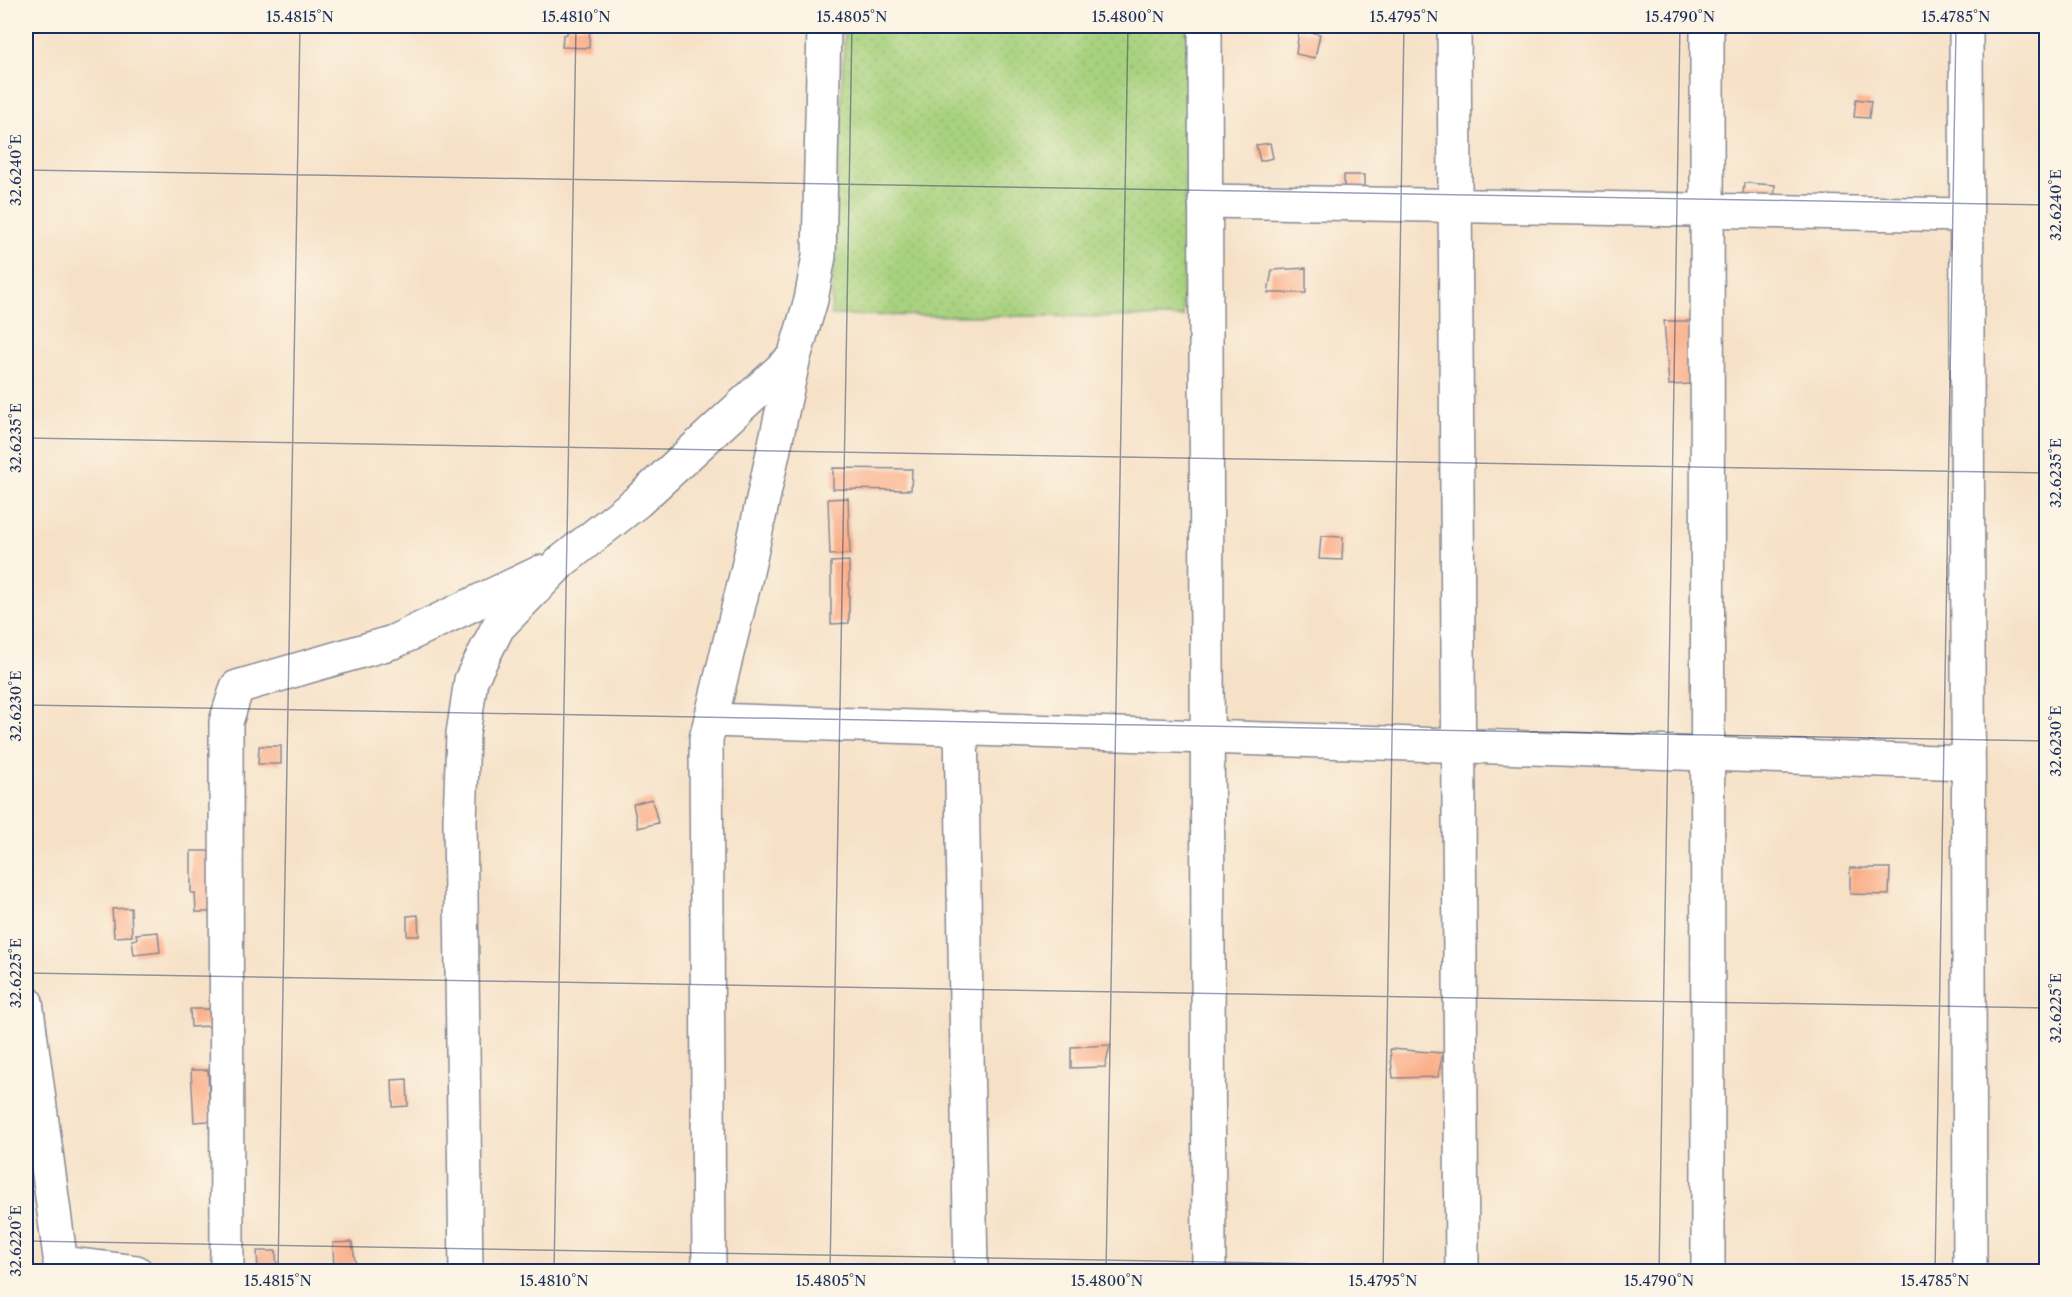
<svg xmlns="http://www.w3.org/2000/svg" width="2072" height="1297" viewBox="0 0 2072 1297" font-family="'Libre Caslon Text',serif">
<defs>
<pattern id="park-dots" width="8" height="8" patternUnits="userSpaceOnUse" patternTransform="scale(1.5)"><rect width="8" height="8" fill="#a8d27e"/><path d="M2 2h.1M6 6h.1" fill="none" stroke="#90b56f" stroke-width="1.8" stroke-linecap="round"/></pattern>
</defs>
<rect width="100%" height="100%" fill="#fcf5e5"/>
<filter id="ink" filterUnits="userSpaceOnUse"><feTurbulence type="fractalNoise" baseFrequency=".0167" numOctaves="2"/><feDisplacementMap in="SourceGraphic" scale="12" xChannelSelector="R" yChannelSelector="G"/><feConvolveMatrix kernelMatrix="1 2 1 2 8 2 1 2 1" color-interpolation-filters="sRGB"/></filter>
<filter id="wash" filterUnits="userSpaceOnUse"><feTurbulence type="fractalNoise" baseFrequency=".008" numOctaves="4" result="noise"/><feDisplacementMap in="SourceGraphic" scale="24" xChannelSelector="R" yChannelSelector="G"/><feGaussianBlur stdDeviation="1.35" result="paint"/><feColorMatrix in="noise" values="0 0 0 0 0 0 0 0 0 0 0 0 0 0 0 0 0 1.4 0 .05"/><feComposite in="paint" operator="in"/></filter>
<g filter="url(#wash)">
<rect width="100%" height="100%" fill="#f6e1c7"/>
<path fill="url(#park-dots)" stroke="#62806e" stroke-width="1.5" d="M845,26H1188L1183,317L831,315Z"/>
<g id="blocks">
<g fill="#faac86">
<path d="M568,26H590L589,48L562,47L563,35L567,34Z"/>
<path d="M1299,30L1320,34L1315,58L1296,54Z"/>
<path d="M1856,99L1871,101L1869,118L1854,117Z"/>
<path d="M1270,143L1273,158L1260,161L1256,145Z"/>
<path d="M1344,175H1364V193L1344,194Z"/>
<path d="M1744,183L1775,185L1774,205L1742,203Z"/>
<path d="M1306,268V293H1268L1272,270Z"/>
<path d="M1664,321H1693L1692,384L1669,385Z"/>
<path d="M833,468L912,469L911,490L833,489Z"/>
<path d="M848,498L850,554L830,555L828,499Z"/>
<path d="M1321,536L1343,537L1342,560L1319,559Z"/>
<path d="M849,561V623L831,624V562Z"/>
<path d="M259,746H281V764H258Z"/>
<path d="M652,799L658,823L638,828L633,804Z"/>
<path d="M191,851H216L211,912H196L195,893H191Z"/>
<path d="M1850,868H1890L1889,895L1850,894Z"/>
<path d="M131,908L132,936L114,937L112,909Z"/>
<path d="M418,915L419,936H407V916Z"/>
<path d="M158,932L160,952L134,955L132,940L137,939L136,934Z"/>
<path d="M190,1009H210L211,1026L191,1027Z"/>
<path d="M1110,1045L1105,1067L1071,1068V1047Z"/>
<path d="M1390,1049L1443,1053L1438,1077L1393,1078Z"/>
<path d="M191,1070H208L210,1121L194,1122Z"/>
<path d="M407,1079L408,1106L393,1107L392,1080Z"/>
<path d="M352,1242L357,1272H334L333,1243Z"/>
<path d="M257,1251H276L277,1272H258Z"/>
</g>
</g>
</g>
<g filter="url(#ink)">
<use href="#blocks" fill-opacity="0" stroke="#888892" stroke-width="1.5"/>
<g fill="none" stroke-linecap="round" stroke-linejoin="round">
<defs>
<g id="minor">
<path d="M1205,26L1209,1272"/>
<path d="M1454,26L1462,1272"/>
<path d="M1707,26L1708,1272"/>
<path d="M1966,26L1970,1272"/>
<path d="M1205,201L1966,215"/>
<path d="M711,720L1968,763"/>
<path d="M961,728L971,1272"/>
<path d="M26,1002L62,1272"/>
<path d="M60,1263L136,1272"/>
<path d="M227,1272L226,722L237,687L393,642L541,572"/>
<path d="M466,1272L460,821L463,734L471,680L498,627L561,562L638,501L794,357"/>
<path d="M709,1272L706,739L747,572L794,357L811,300L819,256L824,26"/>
</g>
</defs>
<use href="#minor" stroke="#888892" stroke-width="36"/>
<use href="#minor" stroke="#fff" stroke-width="33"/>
</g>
</g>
<path fill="none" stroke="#1b2f5e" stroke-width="1.5" stroke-opacity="0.45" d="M26,170L2046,205M26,438L2046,473M26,705L2046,741M26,973L2046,1008M26,1241L1781,1272M278,1272L300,26M554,1272L576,26M830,1272L852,26M1106,1272L1128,26M1383,1272L1404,26M1659,1272L1680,26M1935,1272L1956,26"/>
<rect width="2072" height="1297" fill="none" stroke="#fcf5e5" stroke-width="66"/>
<rect x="33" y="33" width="2006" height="1231" fill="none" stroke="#1b2f5e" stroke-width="2"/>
<g font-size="15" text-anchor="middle" fill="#1b2f5e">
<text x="300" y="22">15.4815°N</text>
<text x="576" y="22">15.4810°N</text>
<text x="852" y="22">15.4805°N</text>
<text x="1128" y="22">15.4800°N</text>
<text x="1404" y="22">15.4795°N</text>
<text x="1680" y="22">15.4790°N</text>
<text x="1956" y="22">15.4785°N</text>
<text transform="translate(16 170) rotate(-90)" y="5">32.6240°E</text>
<text transform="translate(2056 205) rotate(-90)" y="5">32.6240°E</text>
<text transform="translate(16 438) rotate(-90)" y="5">32.6235°E</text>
<text transform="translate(2056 473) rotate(-90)" y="5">32.6235°E</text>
<text transform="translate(16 706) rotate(-90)" y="5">32.6230°E</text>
<text transform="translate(2056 741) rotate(-90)" y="5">32.6230°E</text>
<text transform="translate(16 973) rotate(-90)" y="5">32.6225°E</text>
<text transform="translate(2056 1008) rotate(-90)" y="5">32.6225°E</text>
<text transform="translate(16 1241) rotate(-90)" y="5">32.6220°E</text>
<text x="278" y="1286">15.4815°N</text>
<text x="554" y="1286">15.4810°N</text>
<text x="831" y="1286">15.4805°N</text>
<text x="1107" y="1286">15.4800°N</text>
<text x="1383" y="1286">15.4795°N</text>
<text x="1659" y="1286">15.4790°N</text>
<text x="1935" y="1286">15.4785°N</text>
</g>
</svg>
